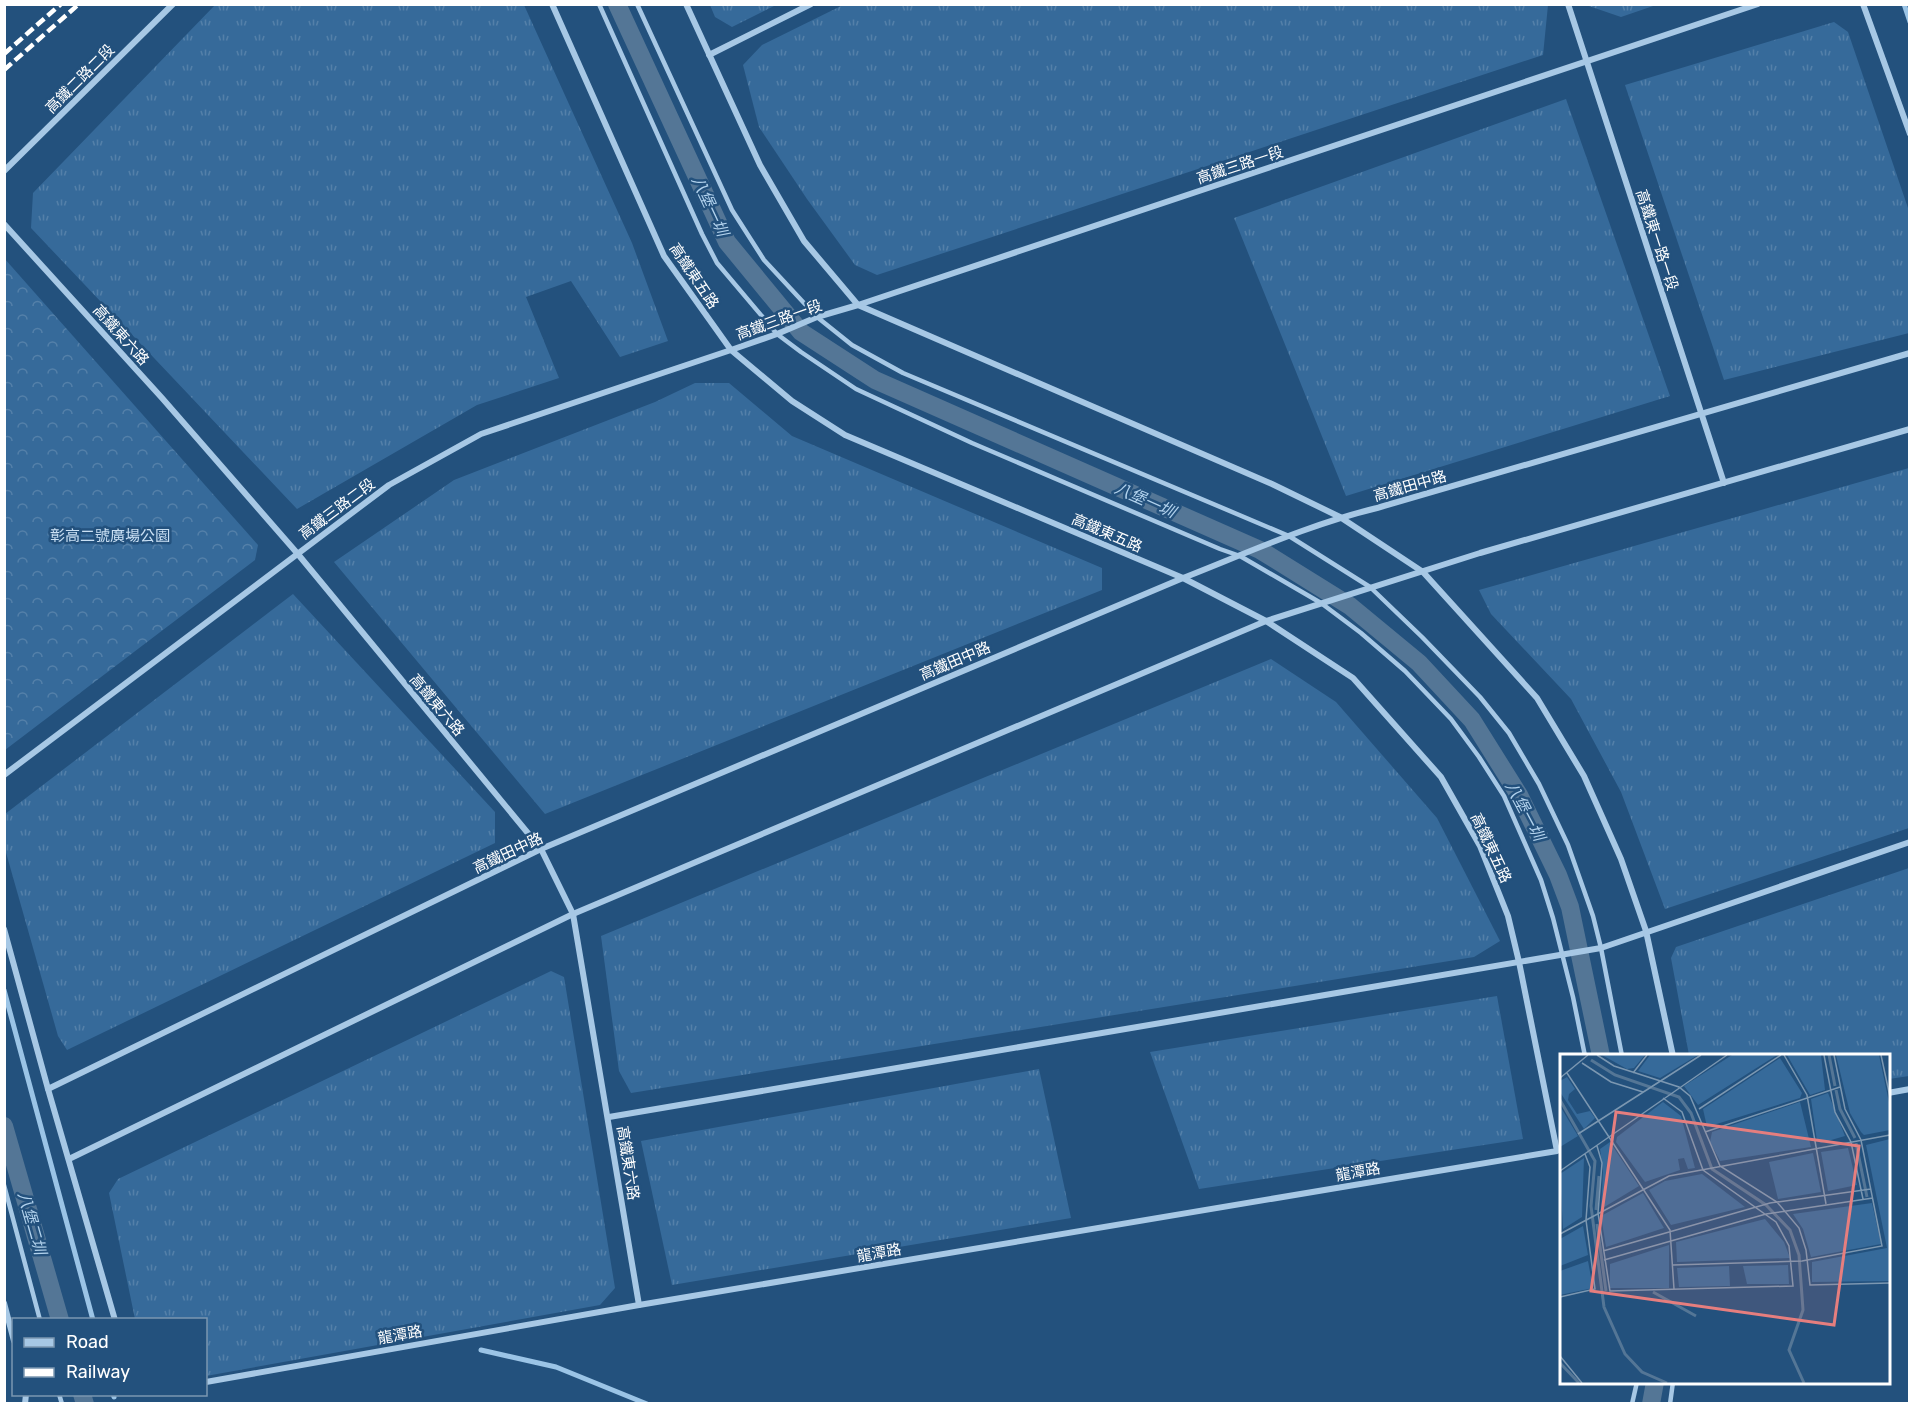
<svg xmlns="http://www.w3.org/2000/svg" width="1914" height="1408" viewBox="0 0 1914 1408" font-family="Rubik,'Noto Sans TC',sans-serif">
<defs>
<pattern id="grass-tufts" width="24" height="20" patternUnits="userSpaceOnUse" patternTransform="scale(1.5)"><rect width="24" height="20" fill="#366a9a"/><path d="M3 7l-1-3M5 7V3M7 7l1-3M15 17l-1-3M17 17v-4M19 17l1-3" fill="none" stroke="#5480a9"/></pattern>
<pattern id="forest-crowns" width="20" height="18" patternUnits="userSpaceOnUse" patternTransform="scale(1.5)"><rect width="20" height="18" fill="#366a9a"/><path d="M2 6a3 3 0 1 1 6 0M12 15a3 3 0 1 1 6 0" fill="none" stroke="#5480a9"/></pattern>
</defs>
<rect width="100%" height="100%" fill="#23517d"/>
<g fill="url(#grass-tufts)">
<path d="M216,4L524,5L632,243L668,341L620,357L571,281L526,297L559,378L477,405L297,509L31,228L33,193Z"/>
<path d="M710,5H776L732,27L715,17Z"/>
<path d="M1548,5L1543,55L877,275L855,265L807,199L759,127L743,65L762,45L843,5Z"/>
<path d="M1586,5V4L1656,5L1621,17Z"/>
<path d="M1834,22L1848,32L1909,211V333L1724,380L1625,85Z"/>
<path d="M1566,99L1670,396L1346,496L1234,218Z"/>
<path d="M695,383H729L792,436L1102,568V590L545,814L334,562L454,480L655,402Z"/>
<path d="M1909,468V828L1665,909L1621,792L1571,699L1491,614L1479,590Z"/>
<path d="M293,594L495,812V843L67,1050L58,1036L5,849V814Z"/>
<path d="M1271,659L1336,702L1437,818L1500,941L1474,957L631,1093L619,1071L601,936Z"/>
<path d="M1909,868V1076L1889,1079L1888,1056L1689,1055L1671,958L1676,947Z"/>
<path d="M551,971L564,977L615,1288L600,1305L206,1376V1320L135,1319L109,1193L118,1179Z"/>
<path d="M1497,996L1523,1139L1199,1189L1150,1052Z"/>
<path d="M1039,1069L1071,1218L672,1285L641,1141Z"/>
</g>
<path fill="url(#forest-crowns)" d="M4,258L258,545L255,560L5,750Z"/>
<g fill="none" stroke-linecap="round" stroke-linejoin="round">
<g stroke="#9bc4e6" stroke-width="5">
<path d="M1904,4L1910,22"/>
<path d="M4,990L93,1320"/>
<path d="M481,1350L556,1367L647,1404"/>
<path d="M113,1394L114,1397"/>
</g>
<g stroke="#547696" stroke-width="18">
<path d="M617,4L727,242L801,332L875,380L1260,550L1350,606L1419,663L1472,720L1519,795L1558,875L1570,907L1601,1056"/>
<path d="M4,1126L60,1320"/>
<path d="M82,1394L85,1404"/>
<path d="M1651,1404L1655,1382"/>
</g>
<g stroke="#a7c8e5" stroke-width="4.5">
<path d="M599,4L702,234L717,263L777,334L801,352L856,389L972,443L1220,549L1240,556L1321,603L1361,633L1405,671L1451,719L1479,757L1504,796L1541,880L1553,918L1573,997L1585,1056"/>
<path d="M637,4L732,210L764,260L817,317L852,345L903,373L1289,536L1370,587L1422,637L1480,697L1509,733L1539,784L1568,845L1593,916L1601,948L1622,1056"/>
<path d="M4,1185L40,1320"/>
<path d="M59,1394L62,1404"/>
<path d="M1632,1404L1637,1382"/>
<path d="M1670,1404L1673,1382"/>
</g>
<g stroke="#a7c8e5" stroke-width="6">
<path d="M686,4L760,165L804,241L858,305L1272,484L1340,517L1423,572L1537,698L1584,776L1621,859L1646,931L1673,1056"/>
<path d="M1568,4L1724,483"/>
<path d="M1863,4L1910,134"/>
<path d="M709,55L811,4"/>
<path d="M4,171L173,4"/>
<path d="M4,224L162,398L297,553L541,849L573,914L639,1305"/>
<path d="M4,775L389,485L481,434L731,350L777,334L817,317L858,305L1758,4"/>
<path d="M4,929L48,1089L115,1320"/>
<path d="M48,1089L541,849L1183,578C1247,553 1310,524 1377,508L1910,353"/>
<path d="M1888,1093L1910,1089"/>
<path d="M609,1117L1601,948L1910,842"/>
<path d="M69,1159L573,914L1266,621L1480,553L1910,429"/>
<path d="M4,1303L14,1341"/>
<path d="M206,1382L639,1305L1557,1151L1519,962L1508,916L1480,846L1441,777L1353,678L1266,621L1183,578L845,435L792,401L731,350L664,256L552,4"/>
<path d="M25,1404L26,1394"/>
</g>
<g stroke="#fff" stroke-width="4.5" stroke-dasharray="10 4.5" stroke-linecap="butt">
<path d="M4,54L61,4"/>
<path d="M4,70L79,4"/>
</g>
</g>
<g text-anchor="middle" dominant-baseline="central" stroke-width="5" stroke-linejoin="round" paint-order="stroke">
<g font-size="15" fill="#fff" stroke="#23517d">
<text transform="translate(80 79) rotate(-45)">高鐵二路二段</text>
<text transform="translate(1240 165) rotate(-18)">高鐵三路一段</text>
<text transform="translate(1657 240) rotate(72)">高鐵東一路一段</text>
<text transform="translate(694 276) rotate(56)">高鐵東五路</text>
<text transform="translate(779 320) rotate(-20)">高鐵三路一段</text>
<text transform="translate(121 335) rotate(48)">高鐵東六路</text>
<text transform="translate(1410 486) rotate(-16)">高鐵田中路</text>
<text transform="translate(337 509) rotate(-37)">高鐵三路二段</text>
<text transform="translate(1107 533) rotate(23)">高鐵東五路</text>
<text transform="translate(955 661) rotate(-23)">高鐵田中路</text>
<text transform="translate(437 705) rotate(50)">高鐵東六路</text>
<text transform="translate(1491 848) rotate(65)">高鐵東五路</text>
<text transform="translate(508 853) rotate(-25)">高鐵田中路</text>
<text transform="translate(628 1163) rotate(81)">高鐵東六路</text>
<text transform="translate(1358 1172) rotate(-10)">龍潭路</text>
<text transform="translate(879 1253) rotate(-10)">龍潭路</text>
<text transform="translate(400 1335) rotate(-10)">龍潭路</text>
</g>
<g font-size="15" fill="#cae0f4" stroke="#23517d">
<text x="110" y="536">彰高二號廣場公園</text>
</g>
<g font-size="16" font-style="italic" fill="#b2d2ed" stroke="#23517d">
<text transform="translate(710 206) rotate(65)">八堡一圳</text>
<text transform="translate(1145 500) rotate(24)">八堡一圳</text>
<text transform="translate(1525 811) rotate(62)">八堡一圳</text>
<text transform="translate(32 1223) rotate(74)">八堡二圳</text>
</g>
</g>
<g transform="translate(1560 1054)">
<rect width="330" height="330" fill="#23517d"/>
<path d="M42,1H85L74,14L67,15ZM90,1H138L100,24L78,17ZM172,1H217L138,51L124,32ZM227,1H261L265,36L250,41ZM276,1H319L330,53V76L304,81L301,78L290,59ZM220,4L242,39L240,44L147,73L143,55ZM268,39L285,82L261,89L257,87L251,45ZM103,48L121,62L135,114L128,115L124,104L118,105L120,116L85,128L56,88L57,83ZM240,48L251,93L160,107L150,88L152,78ZM330,85V227L252,228V208L327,194L306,91ZM288,94L297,131L268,137L261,98ZM253,99L261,138L218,145L209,108ZM142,120L185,153L111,171L89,136L105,127ZM83,139L104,174L46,193L41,162ZM312,149L321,190L251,203L243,175L233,160ZM205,165L224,188L230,204L117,208L116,188ZM23,172L28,201L0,212V185ZM109,191V234H50V210ZM28,207L33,234L0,241V217ZM228,211L229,230H187L183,212ZM169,212L170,232L119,233L117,214Z" fill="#366a9a"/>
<path d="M7,23L15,35L9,40L8,46L17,60L30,57L35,64L24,75L0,38V27ZM0,52L18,82L0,93ZM50,88L79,132L41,155L43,117L40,95ZM24,104L22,163L3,175L0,120Z" fill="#366a9a"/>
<path fill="none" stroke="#547696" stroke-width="3" d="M269,1L275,32M31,6L55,21L119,43L131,59L152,115L206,151L230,176L239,201L243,256L229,296L244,329M276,36L280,55L295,84M0,46L35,107L31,152L44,253L65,300L82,318L107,329M296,89L307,143M36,156L39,122M37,170L46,237M93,238L136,262M0,309L19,329"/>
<path fill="none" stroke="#7b97b1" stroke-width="1.5" d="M37,1L54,12L119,33L130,42L160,112L217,148L239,174L246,196L250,231L330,229M224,1L247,41L266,150M264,1L275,58L291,88L303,145M321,1L330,43M22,9L51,28L83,38M7,19L110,176L114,235M73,19L87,1M0,24L28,1M139,55L221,1M145,78L280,33M18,80L141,1M37,92L42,109L38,159L50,237L233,232L229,192L216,168L143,116L122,58L103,44M0,117L167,1M0,180L109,122L330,81M43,197L210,149L311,135M44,206L206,160L313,144M113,211L242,207L322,192L301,86L285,55L274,1M0,243L35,235L26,166L30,113L25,100M0,302L22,329"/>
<path fill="#e67e7e" fill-opacity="0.15" stroke="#e67e7e" stroke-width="3" d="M56,58L299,92L274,271L31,237Z"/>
<rect width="330" height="330" fill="none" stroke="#fff" stroke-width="3"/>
</g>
<rect width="1914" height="1408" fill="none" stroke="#ffffff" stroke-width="12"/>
<rect x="12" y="1318" width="195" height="78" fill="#23517d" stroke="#7b97b1" stroke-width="1.5"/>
<rect x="24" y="1338" width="30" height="9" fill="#a7c8e5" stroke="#7b97b1" stroke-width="1.5"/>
<text x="66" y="1348" font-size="18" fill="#ffffff">Road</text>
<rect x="24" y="1368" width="30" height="9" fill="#ffffff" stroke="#7b97b1" stroke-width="1.5"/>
<text x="66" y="1378" font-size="18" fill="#ffffff">Railway</text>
</svg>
